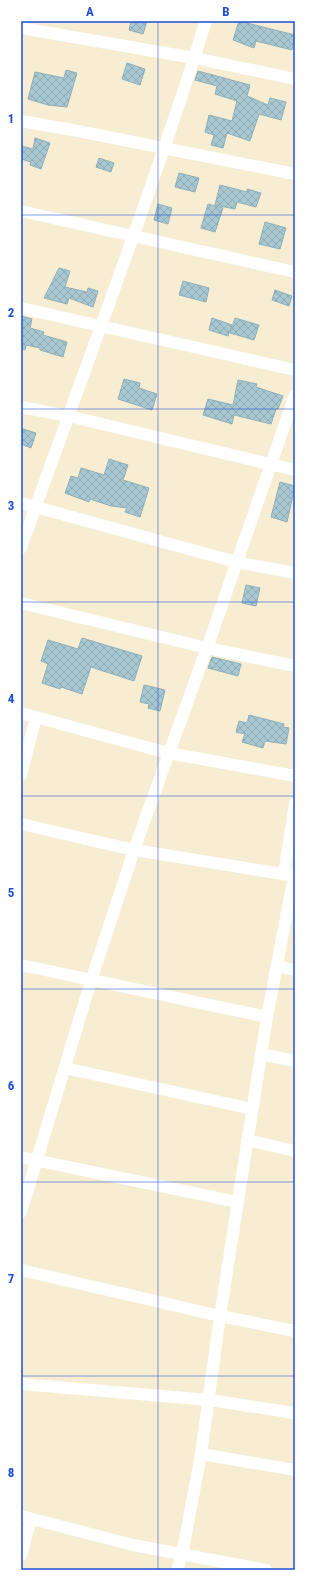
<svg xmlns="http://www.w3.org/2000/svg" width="316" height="1591" viewBox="0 0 316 1591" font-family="'Roboto Condensed',sans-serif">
<defs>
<pattern id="building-cross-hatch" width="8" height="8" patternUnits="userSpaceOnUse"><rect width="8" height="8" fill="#a7c7d1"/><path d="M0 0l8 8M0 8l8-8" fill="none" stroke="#90abb3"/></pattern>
</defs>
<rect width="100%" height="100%" fill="#f6edd2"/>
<g fill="url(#building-cross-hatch)" stroke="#90afb9">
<path d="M131,21H147L143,34L129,30Z"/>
<path d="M239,21L295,35L292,50L256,41L254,48L233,40Z"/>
<path d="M127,63L145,69L140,85L122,79Z"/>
<path d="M66,70L77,73L67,107L48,105L28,99L35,72L64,78Z"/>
<path d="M198,71L250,85L247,96L268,105L270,98L286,102L281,120L259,114L250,141L227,133L223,148L211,145L214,135L205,132L209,115L232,121L237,101L215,94L217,86L195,80Z"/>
<path d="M35,138L50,143L41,169L30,165L31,162L21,159V146L33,149Z"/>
<path d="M99,158L114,163L111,172L96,167Z"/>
<path d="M179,173L199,178L195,192L175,187Z"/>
<path d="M220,185L247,192V189L261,193L256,207L237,202L235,209L215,205Z"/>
<path d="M158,204L172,208L168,224L154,220Z"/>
<path d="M208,204L223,208L215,232L201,228Z"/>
<path d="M265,222L286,228L280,249L259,244Z"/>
<path d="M59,268L70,271L65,287L87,292L88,288L98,291L93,307L69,298L67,304L44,298Z"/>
<path d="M183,281L209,288L206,302L179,295Z"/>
<path d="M275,290L292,296L289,306L272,300Z"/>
<path d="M21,316L32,319L30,328L44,332L43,335L67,342L63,357L40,350V348L26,345L25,350L21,349Z"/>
<path d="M212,318L232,325L228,336L209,330Z"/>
<path d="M235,318L259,325L254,340L230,333Z"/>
<path d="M124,379L140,383L139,388L157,394L152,410L118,399Z"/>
<path d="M238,380L257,384L256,387L283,396L278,409H276L271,424L234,415L232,424L203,415L208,399L233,405Z"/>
<path d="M23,429L36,433L31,448L21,444Z"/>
<path d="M109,459L128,465L123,480L149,488L140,517L125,512L127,508L111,506L90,499L89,502L65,493L71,476L78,478L81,468L104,475Z"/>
<path d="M280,482L295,486L287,522L271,517Z"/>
<path d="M246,585L260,588L256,606L242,603Z"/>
<path d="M82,638L142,656L134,681L91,667L82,694L61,687L60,689L42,683L48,664L41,661L48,640L78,649Z"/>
<path d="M212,657L241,664L238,676L208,668Z"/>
<path d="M144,685L165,690L160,711L148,708L149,704L140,702Z"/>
<path d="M249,715L284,724L283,727L289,728L286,744L265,741L263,748L242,742L245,734L236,732L239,721L247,723Z"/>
</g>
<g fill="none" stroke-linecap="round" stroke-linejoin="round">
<g stroke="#fff" stroke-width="12">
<path d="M21,28L194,58L295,79"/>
<path d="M21,121L78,131L295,174"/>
<path d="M21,211L295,272"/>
<path d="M21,308L295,370"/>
<path d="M21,407L68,416L295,470"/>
<path d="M21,503L236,562L295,573"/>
<path d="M21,548C83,373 150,198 206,21"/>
<path d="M21,603L207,648L295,666"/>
<path d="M21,713L168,753L295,776"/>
<path d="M21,775L36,717"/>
<path d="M21,824L134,850L295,876"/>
<path d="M284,874L295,804"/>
<path d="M21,965L267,1017"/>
<path d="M277,966L295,970"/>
<path d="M261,1054L295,1061"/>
<path d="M65,1068L252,1109"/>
<path d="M247,1140L295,1151"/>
<path d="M21,1157L238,1202"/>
<path d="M21,1212L91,981L134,850L207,648L295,395"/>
<path d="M21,1270L220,1316L295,1331"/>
<path d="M21,1384L209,1400L295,1413"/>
<path d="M201,1454L295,1470"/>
<path d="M21,1516L133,1545L266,1570"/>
<path d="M21,1555L31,1519"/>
<path d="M177,1570L182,1555L201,1454L220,1316L267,1017L294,876"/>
</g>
</g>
<path fill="none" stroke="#1d4ed8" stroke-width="1" stroke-opacity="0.55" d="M158,21V1570M21,215H295M21,409H295M21,602H295M21,796H295M21,989H295M21,1182H295M21,1376H295"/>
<rect width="316" height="1591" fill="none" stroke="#ffffff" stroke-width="44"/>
<rect x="22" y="22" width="272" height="1547" fill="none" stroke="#1d4ed8" stroke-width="1.5"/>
<g font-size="13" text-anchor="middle" font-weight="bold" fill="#1d4ed8">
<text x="90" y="16">A</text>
<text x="226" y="16">B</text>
<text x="11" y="123">1</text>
<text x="11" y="317">2</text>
<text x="11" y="510">3</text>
<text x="11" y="703">4</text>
<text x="11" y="897">5</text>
<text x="11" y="1090">6</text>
<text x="11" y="1283">7</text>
<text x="11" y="1477">8</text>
</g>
</svg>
